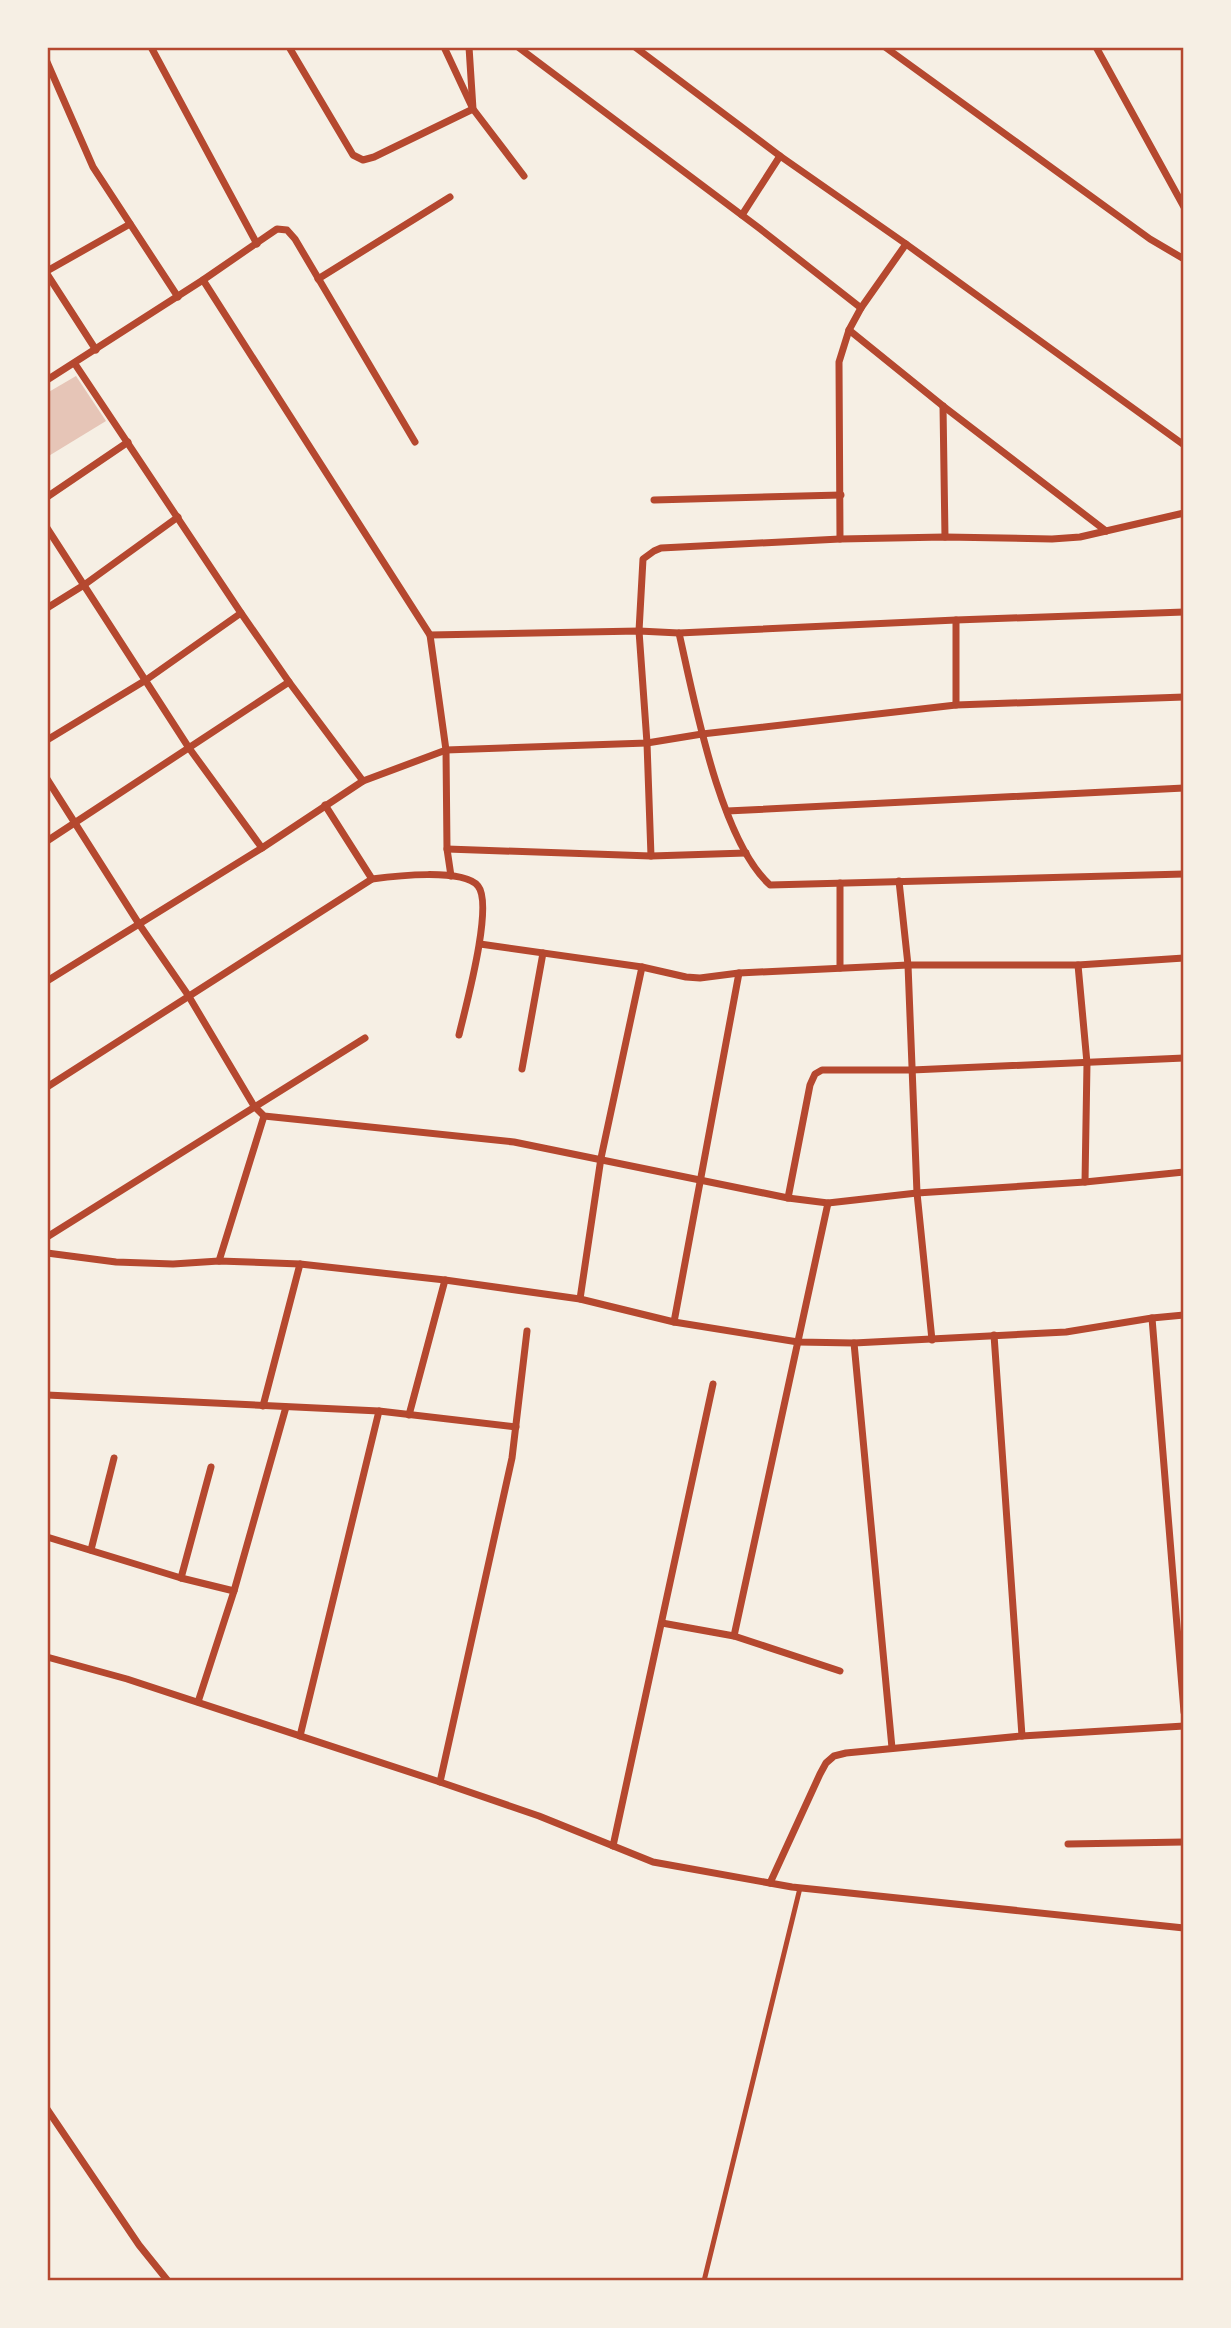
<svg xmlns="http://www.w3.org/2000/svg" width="1231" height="2328" viewBox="0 0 1231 2328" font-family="'Source Sans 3',sans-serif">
<rect width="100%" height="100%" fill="#f6efe4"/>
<path fill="#e6c5b7" d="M76,376L106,421L47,457V393Z"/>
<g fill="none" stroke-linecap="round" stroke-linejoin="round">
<path stroke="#b5482f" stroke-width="5" d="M704,2281L800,1888"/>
<g stroke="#b5482f" stroke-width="7">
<path d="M151,47L257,244"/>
<path d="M289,47L353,155L363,160L374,157L473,109L469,47"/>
<path d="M444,47L473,109L524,176"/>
<path d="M518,47L759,228L861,308"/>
<path d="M635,47L780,156L906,244L1184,445"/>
<path d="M885,47L1150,239L1184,259"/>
<path d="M1096,47L1184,207"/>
<path d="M47,62L93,167L178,297"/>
<path d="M742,215L780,156"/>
<path d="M47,271L130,224"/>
<path d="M47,274L96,350"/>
<path d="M318,279L450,197"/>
<path d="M203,280L430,635L446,750L447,849L451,876"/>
<path d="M849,330L943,406L1106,531"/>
<path d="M75,364L241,613L289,682L363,781"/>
<path d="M47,380L203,280L277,229L287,230L295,239L415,442"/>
<path d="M943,406L945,537"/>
<path d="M47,497L128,442"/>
<path d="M654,500L841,495"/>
<path d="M47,528L189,748L262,848"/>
<path d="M840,539L839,362L849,330L861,308L906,244"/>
<path d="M47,608L84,585L178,517"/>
<path d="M956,620V705"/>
<path d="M679,633C694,699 720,840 770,885L1184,874"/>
<path d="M430,635L639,631L679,633L956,620L1184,612"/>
<path d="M47,740L146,680L241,613"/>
<path d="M47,779L139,924L188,995L254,1106L264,1116L514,1142L788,1198L828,1203L917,1193L1085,1182L1184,1172"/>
<path d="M325,805L372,879"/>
<path d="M727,811L1184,788"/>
<path d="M47,841L289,682"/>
<path d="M447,849L651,856L746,853"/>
<path d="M651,856L647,743L639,631L643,559L654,551L661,548L840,539L945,537L1052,539L1080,537L1184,513"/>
<path d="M899,881L908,965L917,1193L932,1340"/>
<path d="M840,883V968"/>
<path d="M480,944L642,967L686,977L700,978L739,973L908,965H1078L1184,958"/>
<path d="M1078,965L1087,1063L1085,1182"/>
<path d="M47,981L262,848L363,781L446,750L647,743L702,734L956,705L1184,697"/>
<path d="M522,1069L543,953"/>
<path d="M47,1087L372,879C394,876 463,868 478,886C494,905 465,1009 459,1035"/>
<path d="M788,1198L810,1085L815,1074L822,1070H912L1184,1058"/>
<path d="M47,1237L365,1038"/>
<path d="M47,1253L116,1262L173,1264L219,1261L300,1264L445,1280L580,1299L674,1322L798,1342L854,1343L1066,1332L1152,1318L1184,1315"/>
<path d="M219,1261L264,1116"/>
<path d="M580,1299L601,1158L642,967"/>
<path d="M1152,1318L1184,1712"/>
<path d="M674,1322L739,973"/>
<path d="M994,1335L1022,1736"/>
<path d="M854,1343L892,1748"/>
<path d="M47,1395L379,1411L516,1427"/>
<path d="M263,1406L300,1264"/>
<path d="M409,1415L445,1280"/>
<path d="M47,1537L181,1578L234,1591"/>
<path d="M91,1550L114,1458"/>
<path d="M181,1578L211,1467"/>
<path d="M662,1623L734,1636L828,1203"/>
<path d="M734,1636L840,1671"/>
<path d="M47,1657L127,1679L440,1782L539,1816L653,1862L792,1887L1184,1928"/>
<path d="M198,1702L234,1591L286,1407"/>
<path d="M300,1736L379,1411"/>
<path d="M440,1782L512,1458L527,1331"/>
<path d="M1068,1844L1184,1842"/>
<path d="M613,1846L713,1384"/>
<path d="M770,1883L820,1774L826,1763L834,1756L846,1753L1022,1736L1184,1726"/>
<path d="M47,2109L139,2245L168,2281"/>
</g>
</g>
<rect width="1231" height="2328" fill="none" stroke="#f6efe4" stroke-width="98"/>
<rect x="49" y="49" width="1133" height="2230" fill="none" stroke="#b5482f" stroke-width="2.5"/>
</svg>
